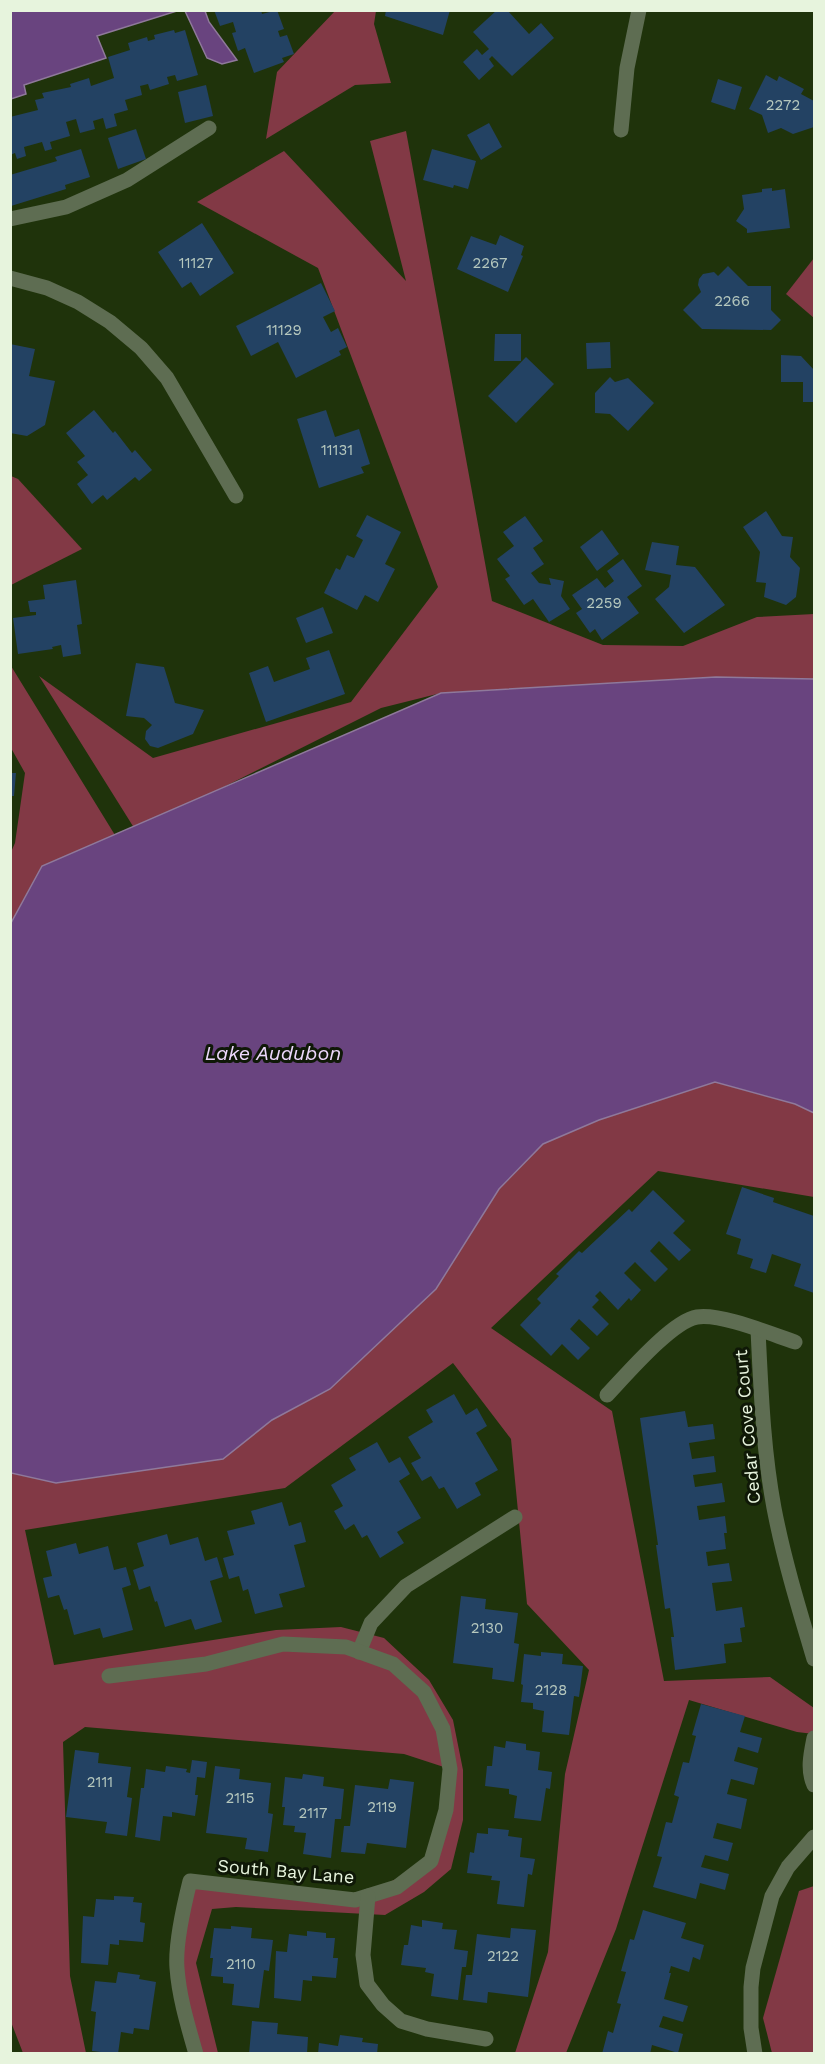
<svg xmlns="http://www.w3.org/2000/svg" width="825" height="2064" viewBox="0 0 825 2064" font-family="'Work Sans',sans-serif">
<rect width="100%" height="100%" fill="#1f330b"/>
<g fill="#823945">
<path d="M335,11H376L374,24L391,83L355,85L266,139L277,72Z"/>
<path d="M406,131L492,601L603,645L683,646L757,617L814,614V679L716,677L441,693L381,708L136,831L39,676L153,758L351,702L438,587L318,268L197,202L284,151L406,281L370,141Z"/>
<path d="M814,258V318L786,294Z"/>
<path d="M11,476L18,479L82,549L11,585Z"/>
<path d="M11,666L118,840L11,949V852L15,843L25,773L11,748Z"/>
<path d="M715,1082L795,1104L814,1113V1197L658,1171L491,1328L612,1411L664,1681L770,1677L814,1708V1734L797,1732L689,1700L616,1929L566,2053H515L548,1952L565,1774L589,1670L527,1604L511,1439L453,1363L285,1488L25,1530L54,1665L276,1630L341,1627L384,1638L429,1680L453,1720L463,1770V1820L451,1869L424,1892L385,1915L236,1907L212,1909L196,1963L218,2053H199L177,1967L190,1881L355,1900L431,1861L450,1769L404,1754L85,1727L63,1742L70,1976L86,2053H23L11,2022V1473L56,1483L223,1458L272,1420L330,1389L436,1289L499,1189L543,1144L599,1120Z"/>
<path d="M814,1886V2053H772L763,2018L799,1891Z"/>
</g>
<g fill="#69447f" stroke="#8f799b" stroke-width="1.5">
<path d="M11,10H177V11L97,36L106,58L24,85L26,94L11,99Z"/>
<path d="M185,11H205L209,22L237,60L222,64L207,58Z"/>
<path d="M716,677L814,679V1113L795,1104L715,1082L599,1120L543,1144L499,1189L436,1289L330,1389L272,1420L223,1459L56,1483L11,1473V923L42,866L441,693Z"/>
</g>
<g fill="#234263">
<path d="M214,10H261L262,14L277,10L284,29L278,31L280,37L287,35L294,54L282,58L284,62L254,73L245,48L238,51L232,33L236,32L233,22L220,26Z"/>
<path d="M386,10H450L443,35L385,16Z"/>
<path d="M497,10H507L529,34L541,23L554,38L512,76L492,56L489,59L494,66L479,80L463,62L477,49L482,55L489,49L473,32Z"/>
<path d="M174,30L175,33L185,30L198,75L177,81L175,75L167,77L169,84L150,90L148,84L140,86L142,95L125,100L128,110L114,114L117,126L106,129L103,118L93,121L95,129L80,133L76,119L66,122L70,136L50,142L52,149L45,151L42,142L24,147L26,156L17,159L15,153L10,155V117L38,110L35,100L44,98L42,93L71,87L70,84L89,78L91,86L114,78L108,57L130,50L128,43L147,37L148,41L155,39L154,35Z"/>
<path d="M766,75L777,81L779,76L804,89L801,94L814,101V127L793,134L781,128L768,133L762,115L749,109Z"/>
<path d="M718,79L742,87L735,110L711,102Z"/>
<path d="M206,85L213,116L185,123L178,92Z"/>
<path d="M489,123L502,147L481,160L467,135Z"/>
<path d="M136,129L146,159L118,169L108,138Z"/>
<path d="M81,149L90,177L65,185L66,189L11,206L10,175L57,161L55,157Z"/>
<path d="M432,149L476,161L468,189L454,185L453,188L423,180Z"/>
<path d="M772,188V191L785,189L790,228L747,233V229L736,221L744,209L742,195L762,192V189Z"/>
<path d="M202,223L234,273L200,296L191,282L182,288L158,252Z"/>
<path d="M500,235L524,246L521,255L523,256L508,292L457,269L471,236L496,245Z"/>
<path d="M728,266L748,286H771V310L781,320L771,330L702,329L683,310L701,292L698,285L699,279L703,274L714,272L718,276Z"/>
<path d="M321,283L335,311L323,317L331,332L338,328L347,347L339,351L341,355L296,378L278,342L251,356L236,326Z"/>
<path d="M495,334H521V361H494Z"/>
<path d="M610,342L611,368L587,369L586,343Z"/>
<path d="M10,344L35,349L29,376L55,381L45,425L27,436L10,433Z"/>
<path d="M781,355L801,356L814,370V402H803V382H781Z"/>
<path d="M526,357L554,384L516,423L488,396Z"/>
<path d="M610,377L615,382L628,378L654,403L628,431L610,414L595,413V393Z"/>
<path d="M94,410L113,433L115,431L132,453L135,450L152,470L139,481L135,477L107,500L103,495L92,504L77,484L88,475L77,462L85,456L66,433Z"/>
<path d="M326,410L335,437L359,429L370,464L361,467L364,473L319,488L297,419Z"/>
<path d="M766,511L782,536L793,537L790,557L800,568L796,597L786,605L764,597L766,583L756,582L760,552L743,527Z"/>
<path d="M367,515L401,532L385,564L395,569L378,602L365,595L357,610L324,593L336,568L340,570L347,555L354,558L363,540L356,536Z"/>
<path d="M525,516L543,541L533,548L544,564L531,573L539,583L551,585L549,578L564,581L561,596L570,609L549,622L533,599L524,605L505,579L510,576L497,559L514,546L503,532Z"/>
<path d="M602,530L619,554L597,571L580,547Z"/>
<path d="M652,542L679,546L676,565L695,567L725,605L684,633L655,599L669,587L671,575L645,570Z"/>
<path d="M623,559L642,586L627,597L639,613L602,640L595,629L590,633L576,613L582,609L572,595L597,578L605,588L614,581L607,571Z"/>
<path d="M76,580L82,624L77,625L81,654L63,657L61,645L52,647L53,649L18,654L13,618L36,615V612H30L28,601L45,599L43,585Z"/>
<path d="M323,607L333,633L306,643L296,618Z"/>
<path d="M329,650L345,694L266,722L249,673L268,666L274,682L310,669L306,658Z"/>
<path d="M136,663L164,667L175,703L204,710L193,734L158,748L150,746L145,739L146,731L152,725L144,718L126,716Z"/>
<path d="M10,773H16L14,796H10Z"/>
<path d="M742,1187L774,1198L773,1202L814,1216V1293L794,1286L801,1264L772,1254L766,1273L750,1268L753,1259L737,1254L741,1239L726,1234Z"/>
<path d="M653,1190L685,1221L673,1233L691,1250L679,1261L659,1241L650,1251L668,1269L655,1282L635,1262L624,1273L641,1290L631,1301L629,1298L618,1310L600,1291L595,1296L599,1300L592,1307L609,1324L597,1336L579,1319L570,1329L590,1348L578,1360L562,1344L551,1356L520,1325L541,1303L537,1299L559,1276L556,1274L579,1251L582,1253L629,1209L632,1212Z"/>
<path d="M454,1394L466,1415L477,1408L487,1426L476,1433L498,1470L475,1483L481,1495L457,1509L444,1487L439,1489L431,1476L422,1481L411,1463L421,1458L408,1437L433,1422L426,1410Z"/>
<path d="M685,1411L688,1427L713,1424L715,1439L689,1443L692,1459L714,1456L716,1472L693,1475L695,1487L722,1483L725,1502L697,1506L699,1520L725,1516L727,1533H724L726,1549L706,1552L708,1566L729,1563L732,1581L712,1583L716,1611L742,1607L745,1627L740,1628L742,1642L724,1644L726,1663L675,1670L671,1637H674L670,1608L665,1609L656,1545H658L640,1418Z"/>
<path d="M377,1442L389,1463L400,1457L410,1474L399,1481L421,1518L397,1532L404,1543L380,1558L367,1535L362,1538L354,1524L345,1530L334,1511L343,1506L331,1485L356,1470L349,1458Z"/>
<path d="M282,1502L289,1526L301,1522L306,1542L294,1545L305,1587L279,1594L283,1607L255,1614L248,1589L243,1591L239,1576L229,1579L223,1558L234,1555L227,1531L255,1524L251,1511Z"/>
<path d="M167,1534L170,1545L198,1537L205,1561L217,1557L223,1577L210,1581L222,1622L195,1630L191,1619L165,1627L157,1601L155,1602L150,1586L139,1590L133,1570L144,1566L137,1543Z"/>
<path d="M76,1543L79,1554L108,1546L114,1570L126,1567L131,1585L122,1588L133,1630L103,1638L100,1628L74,1635L67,1609L64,1610L59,1595L48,1598L43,1578L52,1576L46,1551Z"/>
<path d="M461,1596L486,1599L485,1609L518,1613L514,1643L519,1644L514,1682L492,1679L493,1668L453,1663Z"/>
<path d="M541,1652L563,1654L562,1664L583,1666L579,1697L574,1696L569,1735L542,1732L544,1711L533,1709V1703L521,1702L523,1685L521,1684L524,1654L541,1656Z"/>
<path d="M701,1704L745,1716L740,1732L762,1738L758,1753L738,1747L734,1761L758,1768L754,1785L731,1779L727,1794L747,1799L741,1829L717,1823L713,1838L733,1843L728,1861L705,1855L701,1867L729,1874L725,1890L700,1883L696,1899L653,1887L662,1857L657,1856L666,1822L672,1823L679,1797L674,1795L683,1762L689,1763L696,1736L692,1735Z"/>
<path d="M506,1741L526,1744V1750L540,1752L538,1770L552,1772L550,1789L546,1788L541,1821L514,1818L517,1796L509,1794V1789L485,1786L487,1766H492L494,1746L505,1748Z"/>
<path d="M75,1750L99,1753L98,1763L131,1767L127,1797L132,1798L127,1836L105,1833L107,1822L66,1817Z"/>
<path d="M192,1760L207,1762L205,1778L197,1777L195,1795H198L195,1816L172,1812V1817L163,1816L160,1841L135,1837L141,1788H144L146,1769L165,1772L166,1766L187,1769L186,1772L190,1773Z"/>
<path d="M215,1766L240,1769L239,1779L271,1783L268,1813L273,1814L268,1852L245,1849L247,1838L206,1833Z"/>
<path d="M303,1774L324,1777L323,1786L344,1789L341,1819H335L331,1858L303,1854L306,1833L294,1832L295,1826L283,1825L285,1807H282L285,1777L302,1779Z"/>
<path d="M390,1779L414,1782L406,1848L367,1843L365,1854L341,1852L344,1826H350L355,1785L388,1789Z"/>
<path d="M488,1828L509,1830L508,1836L522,1838L520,1857L535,1859L532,1875L528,1874L524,1907L497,1904L500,1881L491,1880L492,1876L467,1873L470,1852L474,1853L477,1833L488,1834Z"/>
<path d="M114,1896L134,1897L133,1902L142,1903L140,1922L145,1923L143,1942L119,1940V1945L110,1944L108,1965L81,1963L83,1916L94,1917L96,1899L114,1900Z"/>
<path d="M643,1910L686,1923L681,1938L704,1945L700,1960L693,1957L689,1972L671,1966L669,1973H671L664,1999L688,2006L683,2022L663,2016L659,2027L683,2034L678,2053L652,2045L650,2054H602L608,2031L613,2033L621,2004L617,2003L626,1972L621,1971L630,1939L634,1940Z"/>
<path d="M422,1920L443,1923L442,1929L457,1930L454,1949L468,1951L466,1967H462L458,2000L431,1996L434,1974L425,1972L426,1968L401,1965L404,1945H408L411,1925L422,1927Z"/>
<path d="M231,1926L252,1928L251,1938L273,1940L269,1971L264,1970L259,2008L232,2005L234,1984L223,1983V1977L211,1976L213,1958H210L214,1928L231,1929Z"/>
<path d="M511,1928L536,1930L528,1997L488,1992L487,2003L463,2000L466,1975H472L477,1934L510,1938Z"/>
<path d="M307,1931L326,1933V1938H335L333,1958H338L336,1978L312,1976V1981L303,1980L301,2001L274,1998L276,1951L287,1952L289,1934L307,1936Z"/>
<path d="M118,1972L140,1975L139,1979L156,1982L149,2030L134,2028L133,2034L121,2032L118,2054L92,2051L96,2012L91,2011L95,1981L116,1983Z"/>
<path d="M252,2021L278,2023L277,2034L308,2037L307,2054H249Z"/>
<path d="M340,2035L363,2038L362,2042L378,2044L377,2054H318L319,2043L338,2046Z"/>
</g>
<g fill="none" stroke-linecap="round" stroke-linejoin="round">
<g stroke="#5e6d52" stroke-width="15">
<path d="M621,130L627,68L639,10"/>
<path d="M10,219L66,207L127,180L209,128"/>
<path d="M10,278L47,288L78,302L110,322L141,348L167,378L236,496"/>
<path d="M758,1330C761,1390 763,1449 774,1508C784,1560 799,1609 814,1659"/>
<path d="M607,1395C626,1375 672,1321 697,1317C720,1313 771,1334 795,1342"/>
<path d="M359,1652L371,1623L406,1586L515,1517"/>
<path d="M109,1676L206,1664L283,1644L346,1647L393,1664L424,1692L443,1729L450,1769L446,1810L431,1861L397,1887L355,1900L190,1881C184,1905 175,1944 177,1968C179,1997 188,2026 196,2054"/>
<path d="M814,1738C811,1753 807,1770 814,1785"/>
<path d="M368,1896L363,1955L367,1984L383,2005L401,2021L427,2029L486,2039"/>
<path d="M755,2054L751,2028V1987L753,1968L772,1896L788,1867L814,1837"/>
</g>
</g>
<g text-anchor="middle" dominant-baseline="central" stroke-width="6" stroke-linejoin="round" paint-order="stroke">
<g font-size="15" fill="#b6c8be">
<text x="783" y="105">2272</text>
<text x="196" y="263">11127</text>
<text x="490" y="263">2267</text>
<text x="732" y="301">2266</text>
<text x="284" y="330">11129</text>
<text x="337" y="450">11131</text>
<text x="604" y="603">2259</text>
<text x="487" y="1628">2130</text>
<text x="551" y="1690">2128</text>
<text x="100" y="1782">2111</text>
<text x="240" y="1798">2115</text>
<text x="382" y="1807">2119</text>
<text x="313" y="1813">2117</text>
<text x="503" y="1956">2122</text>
<text x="241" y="1964">2110</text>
</g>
<g font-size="18" fill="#e7f4dd" stroke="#0f1807">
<text transform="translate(747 1427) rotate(-95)">Cedar Cove Court</text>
<text transform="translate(286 1871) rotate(5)">South Bay Lane</text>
</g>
<g font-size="20" font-style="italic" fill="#eed9fd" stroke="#0f1807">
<text x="273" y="1053">Lake Audubon</text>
</g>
</g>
<rect width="825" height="2064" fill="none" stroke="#e7f4dd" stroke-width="24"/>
</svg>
